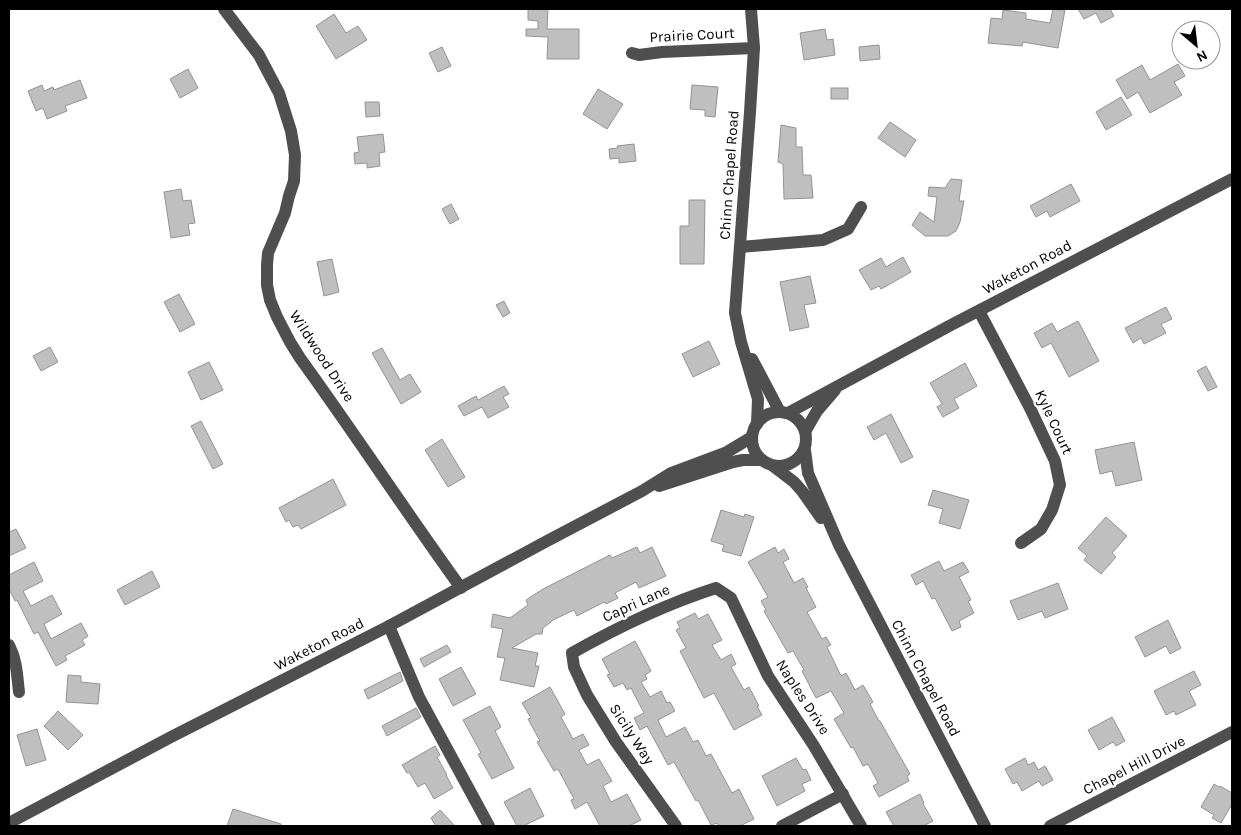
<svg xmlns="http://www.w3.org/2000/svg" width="1241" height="835" viewBox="0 0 1241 835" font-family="Karla,sans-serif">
<rect width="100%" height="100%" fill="#fff"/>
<g fill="#bfbfbf" stroke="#939393">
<path d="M528,9H548L547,29H579V59H547L548,37L526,36V29H538V21L528,20Z"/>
<path d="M1053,9L1065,10L1058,48L1023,42L1022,46L988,43L991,18L1002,19L1003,10L1026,13V19L1050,23Z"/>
<path d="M1078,9H1110L1114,16L1101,23L1096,13L1084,19Z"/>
<path d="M334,14L346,33L358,26L367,40L336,59L316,26Z"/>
<path d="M825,29L827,40L833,39L835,55L804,60L800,33Z"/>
<path d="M879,45L880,59L860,61L859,47Z"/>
<path d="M442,47L451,66L438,72L429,53Z"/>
<path d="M1178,64L1185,76L1174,82L1182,95L1150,113L1138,92L1127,99L1116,80L1142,65L1150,80Z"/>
<path d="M188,69L198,88L180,98L170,79Z"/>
<path d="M80,80L87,98L65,106L67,111L47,119L43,108L36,111L28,91L42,85L44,91L53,87L54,90Z"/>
<path d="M692,85L718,87L715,117L705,116V110L690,109Z"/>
<rect x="831" y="88" width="17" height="11"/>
<path d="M598,89L623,104L607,129L583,114Z"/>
<path d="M1121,97L1132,115L1106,130L1096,112Z"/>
<path d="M365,102H379L380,116L366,117Z"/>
<path d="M890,122L916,140L905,157L878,138Z"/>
<path d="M781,125L796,128V147H802L803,175H811L813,198L784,199L783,164L778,162Z"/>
<path d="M383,134L385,152L379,153L380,166L367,168V163L355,164L354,153L359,152L357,137Z"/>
<path d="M634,144L636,161L619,163V158L610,159L609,149L618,148L617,146Z"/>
<path d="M951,179L962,180L959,201H964L960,222L956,231L948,236H925L912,225L920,212L934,222L937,197L928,196L929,187L945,188Z"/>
<path d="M1071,184L1080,201L1050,217L1047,211L1036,217L1030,206Z"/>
<path d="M181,189L183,201L191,200L195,223L188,224L190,235L171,238L164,192Z"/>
<path d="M689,200H705L704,264H680V226H689Z"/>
<path d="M451,204L459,219L450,224L442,209Z"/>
<path d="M903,257L911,272L881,289L879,286L871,290L859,270L881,258L886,267Z"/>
<path d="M332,259L339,292L324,296L317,262Z"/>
<path d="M810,276L816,303L804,305L809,327L790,331L780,282Z"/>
<path d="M179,294L195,324L180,332L164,302Z"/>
<path d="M504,301L510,313L503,317L496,305Z"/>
<path d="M1166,307L1172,319L1161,324L1166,333L1144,344L1141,338L1133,343L1125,328Z"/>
<path d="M1078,321L1099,361L1069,377L1051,343L1042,348L1034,333L1052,323L1057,332Z"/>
<path d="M709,341L720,364L693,377L682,354Z"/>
<path d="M50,347L58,362L41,371L33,356Z"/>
<path d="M382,348L400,380L410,374L421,392L401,404L372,353Z"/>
<path d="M209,362L223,390L201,400L188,372Z"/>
<path d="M965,363L977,386L954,399L959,408L943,417L937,407L942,404L930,383Z"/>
<path d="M1206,366L1217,387L1208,391L1197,371Z"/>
<path d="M504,386L509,394L503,397L509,407L488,418L482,407L464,416L458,406L476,396L478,400Z"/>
<path d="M891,414L913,457L901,463L886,433L874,440L867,427Z"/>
<path d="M201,421L223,464L213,469L191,426Z"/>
<path d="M442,439L465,477L448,487L425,450Z"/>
<path d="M1134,442L1142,480L1116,486L1112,471L1100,474L1095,450Z"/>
<path d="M333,479L346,505L301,529L298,525L293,527L289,520L286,522L279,508Z"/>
<path d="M933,490L969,500L960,529L939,523L943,509L928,505Z"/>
<path d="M721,510L744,517L745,514L754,517L741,556L722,551L724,545L711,541Z"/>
<path d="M1106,517L1127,536L1112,553L1116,557L1101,574L1084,560L1087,556L1078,548Z"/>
<path d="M16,529L26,548L9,556V532Z"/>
<path d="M637,547L640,553L652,547L666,576L639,588L636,582L615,593L618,598L606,604L604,602L577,616L574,610L551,621V622L543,628L542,634H536L512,648L538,653L535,666H539L534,687L500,680L505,658L497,657L503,629L491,627L493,614L510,618L528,605L526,600L543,589L610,555L612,558Z"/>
<path d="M775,547L778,553L784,549L789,559L783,562L794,583L803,578L808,587L806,588L816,607L807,612L822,639L826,637L831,645L827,647L841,676L846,673L855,690L863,685L873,702L870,704L879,721H880L910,774L907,776L909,781L879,797L873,786L878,783L868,764L863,766L853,747L851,748L834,719L844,713L831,691L816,698L802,671L804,670L793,651L788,653L764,611L766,610L761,601L768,597L748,562Z"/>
<path d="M939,561L944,571L963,562L969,572L959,577L971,600L968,601L974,613L959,621L961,627L952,631L935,598L932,599L923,581L916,585L911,575Z"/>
<path d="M34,562L43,581L23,591L31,606L52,595L62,614L44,624L51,639L81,623L88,636L82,640L85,645L65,656L67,660L56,666L38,632L34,634L17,600L15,601L9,589V575Z"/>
<path d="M152,571L160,587L125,605L117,590Z"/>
<path d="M1058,583L1068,609L1045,618L1042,611L1018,620L1010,601Z"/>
<path d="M695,613L698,619L708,614L722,640L712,645L721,660L731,654L736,664L731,667L744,690L749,687L759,706H757L762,715L734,730L714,693L704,698L680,651L686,648L676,630L680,628L677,622Z"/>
<path d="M1168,620L1181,648L1170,654L1166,646L1145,657L1135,637Z"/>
<path d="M635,641L651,671L645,675L647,679L641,682L650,697L661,691L667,703L670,702L675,711L658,720L666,737L685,727L693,742L698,740L706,756L711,754L732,793L739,789L754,819L740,826H719L717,823L711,825L698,800L696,801L674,762L668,765L647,726L640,730L634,718L644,713L631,688L627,690L623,683L614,687L607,675L610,674L602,659Z"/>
<path d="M447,645L451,652L424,667L420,659Z"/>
<path d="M461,667L476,694L453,706L439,679Z"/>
<path d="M1194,671L1201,685L1189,691L1196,705L1176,715L1174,711L1166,715L1154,691Z"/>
<path d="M400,672L403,681L368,699L364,690Z"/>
<path d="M68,675L81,676V682L100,684L98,704L66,702Z"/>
<path d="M550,687L565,714L561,717L573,739L583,734L589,745L579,750L587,765L599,759L612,781L603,786L611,802L627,794L641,820L629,826H600L587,802L575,809L571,800L574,799L558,769L554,771L537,742L540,741L528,719L531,718L522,703Z"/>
<path d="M490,706L501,727L495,731L514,768L492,779L478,754L481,753L463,720Z"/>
<path d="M416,708L421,717L387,736L382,726Z"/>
<path d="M58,711L83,735L68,750L44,726Z"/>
<path d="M1112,717L1125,741L1116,746L1113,742L1099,750L1088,730Z"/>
<path d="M37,729L46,760L26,766L17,735Z"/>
<path d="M435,746L440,755L437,757L447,775H446L453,788L434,799L425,783L418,787L409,772L407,773L402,765Z"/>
<path d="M796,758L803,770L806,769L811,780L802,784L805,791L777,806L762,776Z"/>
<path d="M1025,758L1028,765L1034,762L1038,770L1045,766L1053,780L1042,786L1039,781L1022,791L1017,782L1013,784L1005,769Z"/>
<path d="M1214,784L1219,787L1220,786L1232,793V804L1221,823L1212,818L1214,815L1201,807Z"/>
<path d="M530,788L544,816L523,826H517L504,802Z"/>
<path d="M920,794L924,803L923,804L933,821L923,826H894L886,812Z"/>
<path d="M233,809L281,824V826H227Z"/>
<path d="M440,810L455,826H436L431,818Z"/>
</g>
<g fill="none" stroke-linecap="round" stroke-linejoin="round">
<g stroke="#4f4f4f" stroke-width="12">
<path d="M224,9L259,55L279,93L291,131L295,155L294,181L289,196L285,213L268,253L267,265V285L270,300L277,317L290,342L300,358C355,434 406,512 461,588"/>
<path d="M751,9L754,48L750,112L735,313L741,342L758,399L757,424"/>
<path d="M632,53L639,55L662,52L754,48"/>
<path d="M740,247L823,240L848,229L861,207"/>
<path d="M979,311L1030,408L1055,461L1060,485L1052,510L1041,529L1021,543"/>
<path d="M752,359L780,412"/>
<circle cx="779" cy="439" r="27"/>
<path d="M788,413L951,325L1232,179"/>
<path d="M806,430L817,411L835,390"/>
<path d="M805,450L808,473L839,545L985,826"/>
<path d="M773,466L794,482L802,491L821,518"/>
<path d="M659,486L733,462L743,460H762"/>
<path d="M389,626L419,697L489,826"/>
<path d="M9,645C17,660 17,676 19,692"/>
<path d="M9,823L171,737L389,626L547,541L642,491L671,473L727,452L752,437"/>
<path d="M676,826L616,742L587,695L574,667L572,653C618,627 666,604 716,588L731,598L768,676L814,746L861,826"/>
<path d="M782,826L843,794"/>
<path d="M1050,826L1232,732"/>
</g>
</g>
<g text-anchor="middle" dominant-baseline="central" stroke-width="4.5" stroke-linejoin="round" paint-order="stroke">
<g font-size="15" fill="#000" stroke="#fff">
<text transform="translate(692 35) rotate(-3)">Prairie Court</text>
<text transform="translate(729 175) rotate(-86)">Chinn Chapel Road</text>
<text transform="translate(1027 267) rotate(-28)">Waketon Road</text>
<text transform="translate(322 356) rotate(57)">Wildwood Drive</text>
<text transform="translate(1054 422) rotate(65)">Kyle Court</text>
<text transform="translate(636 603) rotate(-24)">Capri Lane</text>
<text transform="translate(319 644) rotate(-27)">Waketon Road</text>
<text transform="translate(926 678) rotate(62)">Chinn Chapel Road</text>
<text transform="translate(803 697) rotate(57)">Naples Drive</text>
<text transform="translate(632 734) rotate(57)">Sicily Way</text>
<text transform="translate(1134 765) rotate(-27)">Chapel Hill Drive</text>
</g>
</g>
<rect width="1241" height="835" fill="none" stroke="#000000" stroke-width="20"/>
<g transform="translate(1196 45) rotate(152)"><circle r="24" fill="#ffffff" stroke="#999999"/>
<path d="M0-4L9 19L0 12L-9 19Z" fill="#000000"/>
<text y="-8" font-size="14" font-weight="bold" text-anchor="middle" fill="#000000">N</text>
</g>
</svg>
